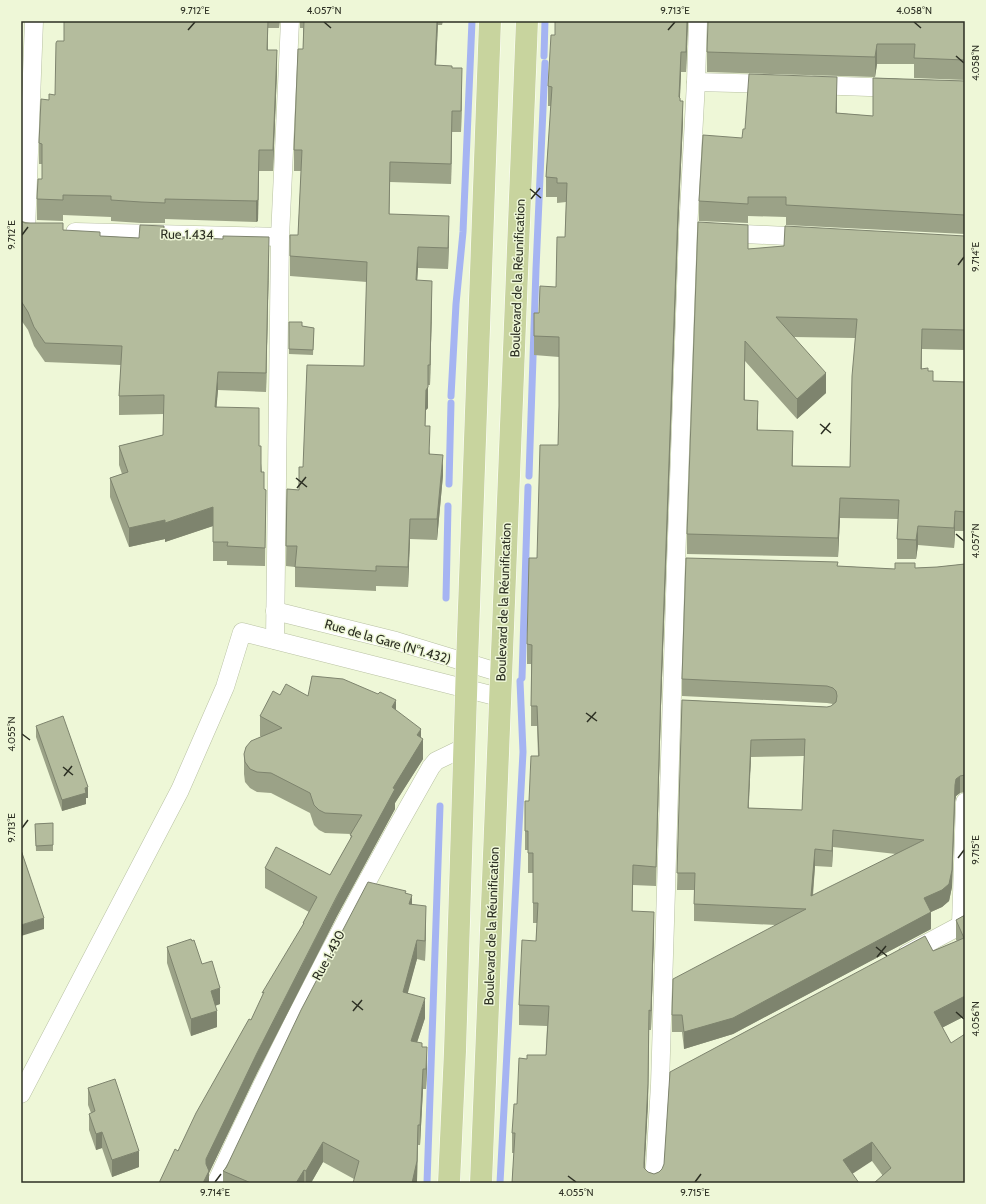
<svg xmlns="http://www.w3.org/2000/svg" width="986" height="1204" viewBox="0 0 986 1204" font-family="Cabin,sans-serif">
<rect width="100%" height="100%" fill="#eef7d7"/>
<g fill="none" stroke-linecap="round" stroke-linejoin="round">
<g stroke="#a5b4f2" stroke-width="7">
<path d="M544,56L545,21"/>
<path d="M451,396L456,304L463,232L472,21"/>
<path d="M529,476L536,269L545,63"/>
<path d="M449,484L451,403"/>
<path d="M446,598L448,506"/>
<path d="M522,678L528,487"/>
<path d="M427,1183L440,806"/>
<path d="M500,1183L523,752L520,681"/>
</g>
<defs>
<g id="minor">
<path d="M696,82L772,84"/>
<path d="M814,85L896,88"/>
<path d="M26,231L34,21"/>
<path d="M75,232L280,237"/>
<path d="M724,233L808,237"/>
<path d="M275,611L396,641L501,673"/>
<path d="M275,640L280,237L290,21"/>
<path d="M961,925L965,802"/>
<path d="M907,954L965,923"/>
<path d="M21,1094L180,790L225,687L242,632L499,697"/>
<path d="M216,1183C281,1041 353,903 431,767L436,761L465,747"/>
<path d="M654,1183L660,1085L676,564L688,231L696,82L698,21"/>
</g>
<g id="primary">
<path d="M449,1183L455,1051L467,663L490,21"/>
<path d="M481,1183L527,21"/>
</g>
</defs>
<use href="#minor" stroke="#b8c1a2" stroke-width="19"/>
<use href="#primary" stroke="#fff" stroke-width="23"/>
<use href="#minor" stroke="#fff" stroke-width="18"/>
<use href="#primary" stroke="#c8d49e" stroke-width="22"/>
</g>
<g fill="#9ba287" fill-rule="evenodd">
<path d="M64,21H280L279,28H268V50L277,70L273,171H259L258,221L256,222L165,219V223H141L111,221V217L63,215V221L37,220V199L42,179V164H39V143L49,100L55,95L64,41Z"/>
<path d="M300,21H443L442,25H438L436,65L452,68L462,89L461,132H452L451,184L390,182L389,214L449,236L448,269L418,268L417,280L432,301L430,385H428V408L426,410L425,426L430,454L443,475L437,540L410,539L408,587L376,586V591L295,587V567L286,566L287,489L299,490L303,467L364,366L367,282L290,276V235H298L301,171H294V150L303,49V28H300Z"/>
<path d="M555,21H688L686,72H681L680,98L683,121L678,230L661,706L656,886L633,885L632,911L654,932L651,1030H649L648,1103L644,1168L648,1172L654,1174L659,1172L933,951L957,941L956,940V920L965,915V1017V1016L943,1027L965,1183L883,1176L872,1161L512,1183L514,1153H512V1133L517,1104L527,1059L546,1055L547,1026L519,1025V1005L536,941L537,923H533V873H528V850H525V801H529L538,756L537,726H531V664H527V644L537,558L558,445L559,408V357L534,355V333L539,313L556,287L565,237L566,202L557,203V197H546V177L551,106H548V86L555,35Z"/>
<path d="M965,21V80L914,78V64H877L875,77L707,72V52Z"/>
<path d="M873,78L965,81V234L786,225V217L748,216V223L699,221V201L742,138L745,129L837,97V113L873,116Z"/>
<path d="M21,221L63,230L100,236L139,238L164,236L269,255L266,392L218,390L216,407L259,446L264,489L266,490L265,566L227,565V561H213V526L165,542V539L129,547L110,497V478L122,474L119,465V446L163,435L164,414L119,415V396L121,365L45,362L34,346L28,330L21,320Z"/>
<path d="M965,236V350L922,349V369L928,371L933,381L965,382V531H955L954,548L918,545L916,559H897V539L898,519L840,518L838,557L687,554V534L748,249ZM794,337L855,338L850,467L792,466L793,451L758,430V420L745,400V361L797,419L826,393Z"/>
<path d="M289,322L302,326L314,328L313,355L289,354Z"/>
<path d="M965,564V792L960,793L956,796L955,802L952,887L949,901L942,907L931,912V929L733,1034L684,1049L682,1032H672V1015L776,925L694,921V890H677L682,700L827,707L831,706L833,704L827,703L682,696V679L838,566L895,569L937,567ZM804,756L802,810L748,808L751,757ZM833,847L896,854L813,896L815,866L832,867Z"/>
<path d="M280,695L308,696L396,710L421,738L423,759L395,803V809L337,916L257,1073L209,1173V1183L178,1151L251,1020L303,925V923L309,912L265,888V868L330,875L350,840L351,834L325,833L319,830L314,825L310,813L271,793L257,792L250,788L245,782L244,774V754L261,737L260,736V716Z"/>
<path d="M36,726L88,798H86V804L62,811L36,737Z"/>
<path d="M53,823V851H36L35,824Z"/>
<path d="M406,893L412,904L426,926L425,961L417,959L407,993L425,1018L417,1042L422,1047L427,1067L426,1089H423L420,1145H418L417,1181L354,1179L323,1162L311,1183H223V1171Z"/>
<path d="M167,947L202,964L220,1004L215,1006L217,1027L191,1036L167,963Z"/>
<path d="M88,1088L139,1167L112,1177L102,1148L96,1150L89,1130V1114L91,1113L88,1105Z"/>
</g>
<g fill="#7e846e">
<path d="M268,21L267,70V50Z"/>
<path d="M437,21H438L435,86V65Z"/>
<path d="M687,21H688L686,72V52Z"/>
<path d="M877,44V64L875,77V57Z"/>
<path d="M277,50V70L273,171V150Z"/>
<path d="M681,52V72L679,117V97Z"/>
<path d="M462,68V89L461,132V111Z"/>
<path d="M837,77V97L836,133V113Z"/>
<path d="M683,101V121L678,230L661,706L656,886L661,686L678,211Z"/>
<path d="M452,111V132L451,184V164Z"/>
<path d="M259,150L258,221L256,222V201Z"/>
<path d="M390,162V182L389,234V214Z"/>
<path d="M449,216V236L448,269V248Z"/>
<path d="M269,237V255L266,392V373Z"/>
<path d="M418,247V268L416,300V280Z"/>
<path d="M432,281V301L430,385V365Z"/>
<path d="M745,341V361L744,420V400Z"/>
<path d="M428,365V408L426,410L425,446L426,390Z"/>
<path d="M218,372V390L215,426V407Z"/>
<path d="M826,373V393L797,419V399Z"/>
<path d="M758,401V420L757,449V430Z"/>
<path d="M793,431V451L792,486V466Z"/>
<path d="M443,455V475L437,540V519Z"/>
<path d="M840,498V518L838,557V538Z"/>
<path d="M213,507V526L165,542V523Z"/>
<path d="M955,511V531L954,548V528Z"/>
<path d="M410,519V539L408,587V567Z"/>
<path d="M165,520V539L129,547V528Z"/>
<path d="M918,526V545L916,559V540Z"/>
<path d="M396,700V720L392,707Z"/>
<path d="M421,729V741L423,739V759L395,803V809L337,916L257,1073L209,1173V1183H203L206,1159L257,1053L393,788L417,735Z"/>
<path d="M751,740V757L748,824V808Z"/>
<path d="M960,776V793L956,796L955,802L952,887L949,901L942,907L924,915V898L955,785L956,779Z"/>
<path d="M88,787V798H86V804L62,811V800Z"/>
<path d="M833,830V847L832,867V851Z"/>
<path d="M815,849V866L811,913V896Z"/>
<path d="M633,865V885L632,931V911Z"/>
<path d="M412,895V914L409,904Z"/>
<path d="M426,906V926L425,961V941Z"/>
<path d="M654,912V932L651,1030V1011Z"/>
<path d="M931,912V929L733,1034L684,1049V1032Z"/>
<path d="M44,918V929L21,936V925Z"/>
<path d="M417,940V959L403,1011V992Z"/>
<path d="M220,988V1004L211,1007V991Z"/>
<path d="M965,996V1016L934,1032V1012Z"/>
<path d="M425,998V1018L411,1061V1041Z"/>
<path d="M649,1010L648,1103L644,1182V1163Z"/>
<path d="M217,1011V1027L191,1036V1019Z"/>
<path d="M427,1047V1067L426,1089V1069Z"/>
<path d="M423,1069V1089L420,1145V1125Z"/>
<path d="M418,1125L417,1181V1183H412Z"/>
<path d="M102,1132V1148L96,1150V1134Z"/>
<path d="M323,1142V1162L311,1183H306V1171Z"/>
<path d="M872,1142V1161L843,1180V1160Z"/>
<path d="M139,1151V1167L112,1177V1160Z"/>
<path d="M304,1170V1183H296Z"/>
</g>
<g fill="#b4bc9d" stroke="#7e846e" fill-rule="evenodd">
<path d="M64,21H268L267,50H277L273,150H259L258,200L256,201L165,199V203L141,202L111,200V196L63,195V200L37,199L38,179H42V144L39,143L41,99L49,100V94L55,95L56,43L57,41H64Z"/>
<path d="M304,21H437L435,65L452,66V68H462L461,111H452L451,164L390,162L389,214L449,216L448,248L418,247L416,280L432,281L430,365H428V387L426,390L425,426H430L429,454L443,455L437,519H410L408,567L376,566V571L295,567L297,546H286L287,489L299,490V467H303L307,365L364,366L367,262L290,256V235H298L302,150H294L298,49H303Z"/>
<path d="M555,21H687L686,52H681L679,97L680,98V101H683L678,211L661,686L656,867L633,865L632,911L654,912L651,1011L649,1010L648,1084L644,1163V1168L648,1172L654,1174L659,1172L662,1169L664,1164L670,1072L925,936L933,951L964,938L956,920L965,915V997V996L934,1012L951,1043L965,1034V1183H874L891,1168L872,1142L843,1160L859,1183H512L515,1133H512L514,1104H517L519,1058L527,1059V1055H546L549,1006L519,1005L522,940L536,941L538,903H533V853H528V831H525V801H529L531,756H539L537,706H531L532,645L527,644L529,558H537L540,445H558L559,406V337L534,336V313H539L540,286L556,287L557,237H565L567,183H557V178L546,177L552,87L548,86L551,35H555Z"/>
<path d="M708,21H965V60L914,58L915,44H877L875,57L707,52Z"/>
<path d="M749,74L837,77L836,113L873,116V78L965,81V215L786,205V197H748V204L699,201L703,135L742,138L743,129H745Z"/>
<path d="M21,221L25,223H63V230L100,232V236L139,238L140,225L164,226V236L223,239V236L269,237L266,373L218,372L215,407L259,408V446H261V472H264V489L266,490L265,548L227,546L228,542H213V507L165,523V520L129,528L110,478L128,472L119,446L163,435L164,395L119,396L122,346L45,343L34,327L28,312L21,301Z"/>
<path d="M698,222L748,225V249L784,246L785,226L965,236V330L922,329L921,369L928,368V371H933V381L965,382V512L955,511L954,528L918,526L916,540L897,539L899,500L840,498L838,538L687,534ZM776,317L857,319L852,376L850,467L792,466L793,431L757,430L758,401L744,400L745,341L797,399L826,373Z"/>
<path d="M289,322H302V326L314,328L313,350L289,349Z"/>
<path d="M686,558L838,562L837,566L895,569V563H915V568L937,567L965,564V775L960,776L956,779L955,785L952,870L949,884L942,890L924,898L931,912L733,1018L684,1032L682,1015H672L673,979L806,909L694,904L695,873H677L682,700L827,707L831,706L836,702L837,696L836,691L833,688L827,686L682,679ZM805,739L802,810L748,808L751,740ZM833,830L924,840L811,896L815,849L832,851Z"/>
<path d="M312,676L343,679L378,694L380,692L396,700L392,707L421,729L417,735L423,739L393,788L395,789L337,896L257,1053L206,1159V1164L209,1171L203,1183H159L175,1149L178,1151L196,1113L249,1019L251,1020L264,992L262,993L304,923H303L317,897L265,868L276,847L330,875L352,836L350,835L362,815L325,813L319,810L314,805L310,793L271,773L257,772L250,769L245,762L244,754L246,747L251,741L282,728L260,716L273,691L280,695L286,684L308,696Z"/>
<path d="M63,716L88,787L85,788L86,793L62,800L36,726Z"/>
<path d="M53,823V845L36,846L35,824Z"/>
<path d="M21,850L44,918L21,925Z"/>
<path d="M368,882L406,891L405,893L412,895L409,904L426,906L425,941L417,940L403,992L425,998L411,1041L422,1043V1047H427L426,1069H423L420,1125H418L417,1161L412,1183H353L359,1161L323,1142L306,1171L304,1170L296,1183H251L223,1171L226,1168L301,1010Z"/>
<path d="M191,939L192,941L194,940L202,964L212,961L220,988L211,991L217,1011L191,1019L167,947Z"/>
<path d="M115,1079L139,1151L112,1160L102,1132L96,1134L89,1114L95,1111L88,1088Z"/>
</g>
<path fill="none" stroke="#2c2f23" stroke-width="1.5" d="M324,22L331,28M914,22L921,28M188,30L195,22M668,30L675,22M956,56L964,63M530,189L541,198M531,199L540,188M22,235L28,227M958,265L964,257M820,424L831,433M821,434L830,423M296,478L307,487M297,488L306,477M956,534L964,541M586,713L597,721M587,722L596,712M22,734L30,740M63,767L73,775M64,776L72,766M22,828L28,820M958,858L964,850M876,947L887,956M877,957L886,946M352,1001L363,1010M353,1011L362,1000M956,1012L964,1019M568,1176L576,1182M215,1182L221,1174M695,1182L701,1174"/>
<g text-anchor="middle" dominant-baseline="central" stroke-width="3" stroke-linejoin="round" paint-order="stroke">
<g font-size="13" fill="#2c2f23" stroke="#eef7d7">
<text transform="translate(187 234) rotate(1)">Rue 1.434</text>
<text transform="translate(517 278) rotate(-88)">Boulevard de la Réunification</text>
<text transform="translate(503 602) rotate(-88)">Boulevard de la Réunification</text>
<text transform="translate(388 641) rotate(16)">Rue de la Gare (N°1.432)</text>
<text transform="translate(491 926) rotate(-88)">Boulevard de la Réunification</text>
<text transform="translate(328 955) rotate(-62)">Rue 1.430</text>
</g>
</g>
<rect width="986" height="1204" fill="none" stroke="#eef7d7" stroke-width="44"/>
<rect x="22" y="22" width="942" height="1160" fill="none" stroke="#2c2f23" stroke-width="1.5"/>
<g font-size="10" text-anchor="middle" fill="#2c2f23">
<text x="195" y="14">9.712°E</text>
<text x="324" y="14">4.057°N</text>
<text x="675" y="14">9.713°E</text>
<text x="914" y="14">4.058°N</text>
<text transform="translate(975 63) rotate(-90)" y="4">4.058°N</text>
<text transform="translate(11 235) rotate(-90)" y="4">9.712°E</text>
<text transform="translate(975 257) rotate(-90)" y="4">9.714°E</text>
<text transform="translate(975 541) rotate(-90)" y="4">4.057°N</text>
<text transform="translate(11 734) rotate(-90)" y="4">4.055°N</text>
<text transform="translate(11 828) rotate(-90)" y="4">9.713°E</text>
<text transform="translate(975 850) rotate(-90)" y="4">9.715°E</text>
<text transform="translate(975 1019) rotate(-90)" y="4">4.056°N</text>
<text x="215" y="1196">9.714°E</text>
<text x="576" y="1196">4.055°N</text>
<text x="695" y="1196">9.715°E</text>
</g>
</svg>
